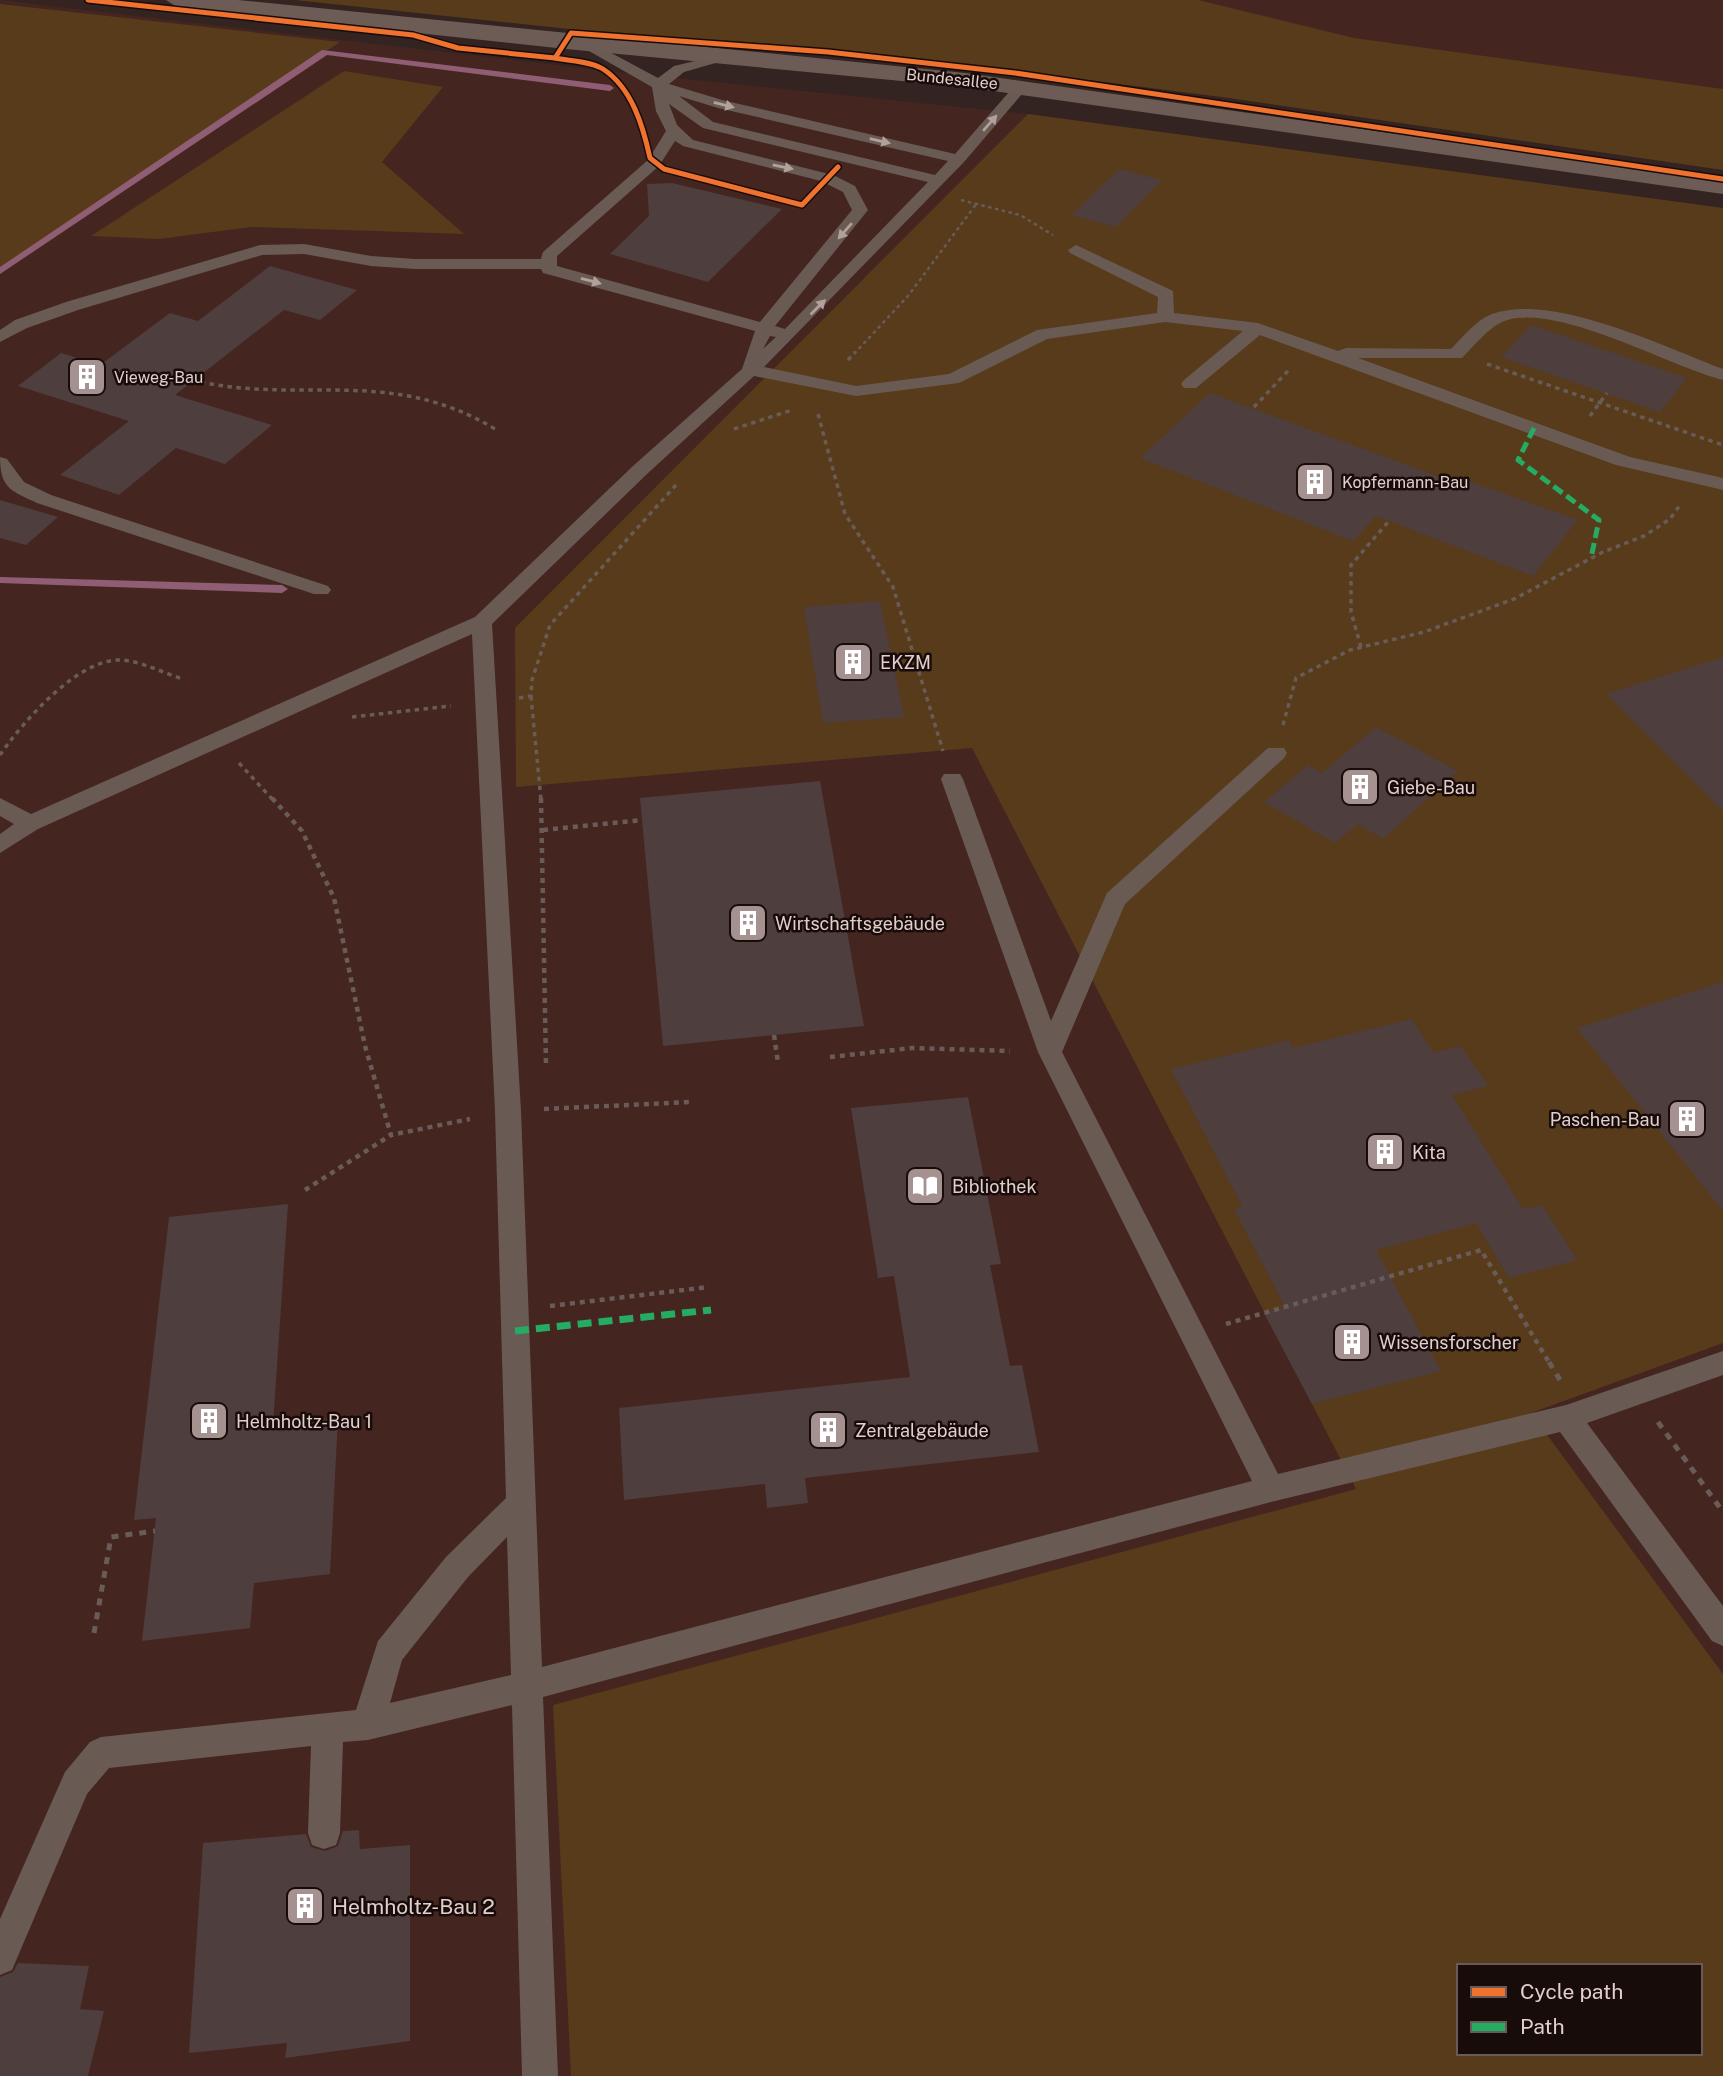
<svg xmlns="http://www.w3.org/2000/svg" width="1723" height="2076" viewBox="0 0 1723 2076" font-family="'Public Sans',sans-serif">
<rect width="100%" height="100%" fill="#332421"/>
<g fill="#452520" fill-rule="evenodd">
<path d="M0,0L599,70L1028,114L1723,208V2076H0ZM1459,1966H1700V2053H1459Z"/>
<path d="M295,0H1723V170L1229,98L980,66L842,50L607,33Z"/>
</g>
<g fill="#573b1b" fill-rule="evenodd">
<path d="M295,0H1198L1354,38L1723,89V170L1229,98L980,66L842,50L607,33Z"/>
<path d="M0,4L340,42L0,271Z"/>
<path d="M344,71L443,87L382,162L464,234L251,227L159,239L91,236Z"/>
<path d="M1028,114L1723,208V1343L1531,1413L1723,1674V2076H571L553,1705L1356,1489L972,748L516,787L515,628ZM1459,1966H1700V2053H1459Z"/>
</g>
<g fill="none" stroke-linecap="round" stroke-linejoin="round">
<g fill="#8f5e75" fill-rule="evenodd">
<path d="M322,50L610,85L614,88L610,91L327,55L0,274V267Z"/>
<path d="M0,577L282,585L288,589L282,593L0,583Z"/>
</g>
</g>
<g fill="#4e3e3d">
<path d="M1119,169L1162,180L1116,227L1072,215Z"/>
<path d="M672,183L782,209L708,282L610,254L649,216L647,184Z"/>
<path d="M270,266L357,290L320,320L284,310L175,395L272,425L225,464L176,448L119,495L60,475L129,421L18,386L61,353L100,365L170,313L198,321Z"/>
<path d="M1531,325L1687,378L1660,412L1501,357Z"/>
<path d="M1210,393L1451,481L1455,476L1578,520L1533,576L1376,516L1353,541L1140,458Z"/>
<path d="M0,500L58,517L26,545L0,538Z"/>
<path d="M880,601L904,717L823,723L804,607Z"/>
<path d="M1723,657V811L1606,694Z"/>
<path d="M1376,727L1458,771L1383,839L1358,824L1335,843L1264,802L1308,765L1322,773Z"/>
<path d="M820,781L864,1026L663,1046L640,798Z"/>
<path d="M1723,982V1211L1577,1028Z"/>
<path d="M1412,1019L1433,1053L1461,1046L1488,1086L1452,1095L1523,1209L1542,1205L1577,1260L1509,1278L1476,1223L1376,1250L1441,1371L1312,1404L1264,1313L1285,1307L1234,1209L1242,1206L1171,1069L1289,1040L1293,1048Z"/>
<path d="M968,1097L1001,1264L990,1265L1010,1366L1022,1365L1039,1452L805,1478L808,1503L767,1508L765,1484L624,1500L619,1408L910,1377L894,1276L878,1278L851,1108Z"/>
<path d="M288,1204L273,1425L338,1418L330,1574L254,1583L250,1628L142,1641L156,1518L134,1520L169,1217Z"/>
<path d="M359,1830L360,1849L410,1845V2041L285,2058L287,2043L189,2053L203,1843L306,1834L311,1847L325,1851L338,1846L343,1831Z"/>
<path d="M18,1963L89,1966L80,2009L104,2011L88,2076H0V1977L13,1972Z"/>
</g>
<g fill="none" stroke-linecap="round" stroke-linejoin="round">
<g stroke="#695c58" stroke-width="2.5" stroke-dasharray="3.5 3.5" stroke-linecap="butt">
<path d="M961,200L1020,215L1053,235"/>
<path d="M854,354L908,296L977,203"/>
</g>
<g stroke="#695c58" stroke-width="3.5" stroke-dasharray="4.5 4.5" stroke-linecap="butt">
<path d="M848,360L855,352"/>
<path d="M1487,364L1723,445"/>
<path d="M192,380C300,406 389,365 495,429"/>
<path d="M1254,407L1288,371"/>
<path d="M818,414L845,514L893,587L943,751"/>
<path d="M1590,416L1607,393"/>
<path d="M734,429L792,410"/>
<path d="M1361,647L1351,612V565L1389,521"/>
<path d="M531,696L541,800"/>
<path d="M519,698L531,696L532,680L550,625L676,485"/>
<path d="M352,717L451,706"/>
<path d="M1283,725L1296,678L1350,650L1424,632L1514,599L1603,552L1644,536L1670,519L1680,505"/>
<path d="M0,755C22,723 78,658 121,660C141,661 163,673 183,679"/>
<path d="M239,763L273,800"/>
</g>
<g stroke="#695c58" stroke-width="4.5" stroke-dasharray="5 5" stroke-linecap="butt">
<path d="M272,798L302,831L334,898L365,1046L391,1135L470,1119"/>
<path d="M541,798L546,1066"/>
<path d="M543,830L642,820"/>
<path d="M774,1035L778,1063"/>
<path d="M830,1057L912,1048L1010,1051"/>
<path d="M544,1109L690,1102"/>
<path d="M305,1190L391,1135"/>
<path d="M550,1306L709,1287"/>
<path d="M1226,1324L1481,1250L1550,1364"/>
</g>
<g stroke="#695c58" stroke-width="5" stroke-dasharray="7 7" stroke-linecap="butt">
<path d="M1549,1362L1560,1380"/>
<path d="M1658,1422L1723,1512"/>
<path d="M94,1633L111,1537L155,1531"/>
</g>
<g fill="#695b54" fill-rule="evenodd">
<path d="M587,40L658,78L674,66L733,52V58L684,72L669,84L722,100L955,154L1016,84H1026L1028,87L964,162L764,367L856,386L949,374L1037,330L1157,313L1158,297L1070,253L1068,250L1076,245L1173,291L1174,313L1258,323L1338,351L1346,348L1451,349C1463,337 1476,320 1492,314C1552,292 1665,347 1723,369V380C1670,367 1553,300 1502,322C1487,329 1474,346 1462,358H1358L1630,457L1723,478V490L1616,465L1260,335L1196,388H1184L1181,384L1184,380L1243,331L1165,322L1047,339L959,383L856,396L754,376L647,474L492,624L521,1111L542,1667L1252,1481L1038,1052L941,779L944,774H960L963,779L1051,1021L1107,893L1268,748H1284L1287,753L1284,758L1125,904L1062,1052L1278,1474L1566,1405L1723,1351V1375L1587,1423L1723,1606V1646L1712,1641L1560,1432L1271,1502L543,1697L558,2076H522L512,1705L368,1740L343,1742L340,1833L336,1845L324,1849L312,1845L308,1833L311,1746L109,1768L87,1794L12,1970L0,1975V1919L65,1772L90,1742L101,1737L356,1710L378,1641L446,1557L506,1498L495,1111L472,634L38,829L0,853V834L14,824L0,816V798L31,814L475,617L633,466L742,369L755,331L543,273L541,269H415L371,266L304,254L262,255L78,310L27,328L0,342V330L15,320L66,302L260,245L304,244L371,256L415,259H541L543,252L648,160L666,131L656,111L652,87L582,47V41ZM679,96L718,108L948,161L935,175L713,122ZM669,104L703,128L928,182L785,329L775,326L868,210L855,186L833,175L693,140L677,125ZM675,141L683,146L821,181L843,192L852,210L760,322L557,266V256L659,166ZM770,336L776,337L763,349ZM507,1537L511,1675L390,1703L402,1660L468,1577Z"/>
<path d="M0,457L7,459L24,482L51,495L328,586L331,590L328,594H314L37,503C12,491 0,489 0,457Z"/>
</g>
<path fill="#6d5c56" fill-rule="evenodd" d="M166,0H238L965,73L1723,180V194L965,87L566,49L177,7Z"/>
<path stroke="#26ab63" stroke-width="5" stroke-dasharray="11 5" stroke-linecap="butt" d="M1534,428L1518,460L1599,520L1591,558"/>
<path stroke="#26ab63" stroke-width="7" stroke-dasharray="14 7" stroke-linecap="butt" d="M515,1331L711,1310"/>
<defs>
<g id="cycleway">
<path d="M88,0L413,35L458,48L555,58L571,33L828,52L1015,73L1723,179"/>
<path d="M555,58C569,61 591,61 603,69C632,88 643,126 650,158L664,169L802,205L838,167"/>
</g>
</defs>
<use href="#cycleway" stroke="#180c0a" stroke-width="8"/>
<use href="#cycleway" stroke="#ef722f" stroke-width="5"/>
</g>
<defs><path id="oneway-solid" d="M-6-.8H1V-3.2L6.5 0L1 3.2V.8H-6Z" transform="scale(1.75)"/></defs>
<g fill="#b2a09b">
<use href="#oneway-solid" transform="translate(724 105) rotate(14)"/>
<use href="#oneway-solid" transform="translate(990 123) rotate(-49)"/>
<use href="#oneway-solid" transform="translate(880 141) rotate(13)"/>
<use href="#oneway-solid" transform="translate(783 167) rotate(12)"/>
<use href="#oneway-solid" transform="translate(845 231) rotate(131)"/>
<use href="#oneway-solid" transform="translate(591 281) rotate(15)"/>
<use href="#oneway-solid" transform="translate(818 307) rotate(-45)"/>
</g>
<defs>
<symbol id="building-square" viewBox="-11 -11 22 22"><rect x="-9" y="-9" width="18" height="18" rx="4" fill="#a59290" stroke="#180c0a"/><path d="M-4-6H4V6H1V3H-1V6H-4ZM-2.5-4.3h1.7v1.8h-1.7ZM.8-4.3h1.7v1.8H.8ZM-2.5-1h1.7V.8h-1.7ZM.8-1h1.7V.8H.8Z" fill="#fff"/></symbol>
<symbol id="library-square" viewBox="-11 -11 22 22"><rect x="-9" y="-9" width="18" height="18" rx="4" fill="#a59290" stroke="#180c0a"/><path d="M-6-4Q-3-5.5-.7-3.5V5Q-3 3-6 4ZM6-4Q3-5.5 .7-3.5V5Q3 3 6 4Z" fill="#fff"/></symbol>
</defs>
<g fill-rule="evenodd">
<use href="#building-square" x="65" y="355" width="44" height="44"/>
<use href="#building-square" x="1293" y="460" width="44" height="44"/>
<use href="#building-square" x="831" y="640" width="44" height="44"/>
<use href="#building-square" x="1338" y="765" width="44" height="44"/>
<use href="#building-square" x="726" y="901" width="44" height="44"/>
<use href="#building-square" x="1665" y="1097" width="44" height="44"/>
<use href="#building-square" x="1363" y="1130" width="44" height="44"/>
<use href="#library-square" x="903" y="1164" width="44" height="44"/>
<use href="#building-square" x="1330" y="1320" width="44" height="44"/>
<use href="#building-square" x="187" y="1399" width="44" height="44"/>
<use href="#building-square" x="806" y="1408" width="44" height="44"/>
<use href="#building-square" x="283" y="1884" width="44" height="44"/>
</g>
<g text-anchor="middle" dominant-baseline="central" stroke-width="5" stroke-linejoin="round" paint-order="stroke">
<g font-size="16" fill="#e2cecb" stroke="#180c0a">
<text transform="translate(952 79) rotate(6)">Bundesallee</text>
</g>
<g font-size="16" fill="#e2cecb" stroke="#180c0a" text-anchor="start">
<text x="114" y="377">Vieweg-Bau</text>
<text x="1342" y="482">Kopfermann-Bau</text>
</g>
<g font-size="18" fill="#e2cecb" stroke="#180c0a" text-anchor="start">
<text x="880" y="662">EKZM</text>
<text x="1387" y="787">Giebe-Bau</text>
<text x="775" y="923">Wirtschaftsgebäude</text>
<text x="1660" y="1119" text-anchor="end">Paschen-Bau</text>
<text x="1412" y="1152">Kita</text>
<text x="952" y="1186">Bibliothek</text>
<text x="1379" y="1342">Wissensforscher</text>
<text x="236" y="1421">Helmholtz-Bau 1</text>
<text x="855" y="1430">Zentralgebäude</text>
</g>
<g font-size="21" fill="#e2cecb" stroke="#180c0a" text-anchor="start">
<text x="332" y="1906">Helmholtz-Bau 2</text>
</g>
</g>
<rect x="1457" y="1964" width="245" height="91" fill="#180c0a" stroke="#695a57" stroke-width="2"/>
<rect x="1471" y="1987" width="35" height="10" fill="#ef722f" stroke="#695a57" stroke-width="2"/>
<text x="1520" y="1999" font-size="21" fill="#e2cecb">Cycle path</text>
<rect x="1471" y="2022" width="35" height="10" fill="#26ab63" stroke="#695a57" stroke-width="2"/>
<text x="1520" y="2034" font-size="21" fill="#e2cecb">Path</text>
</svg>
